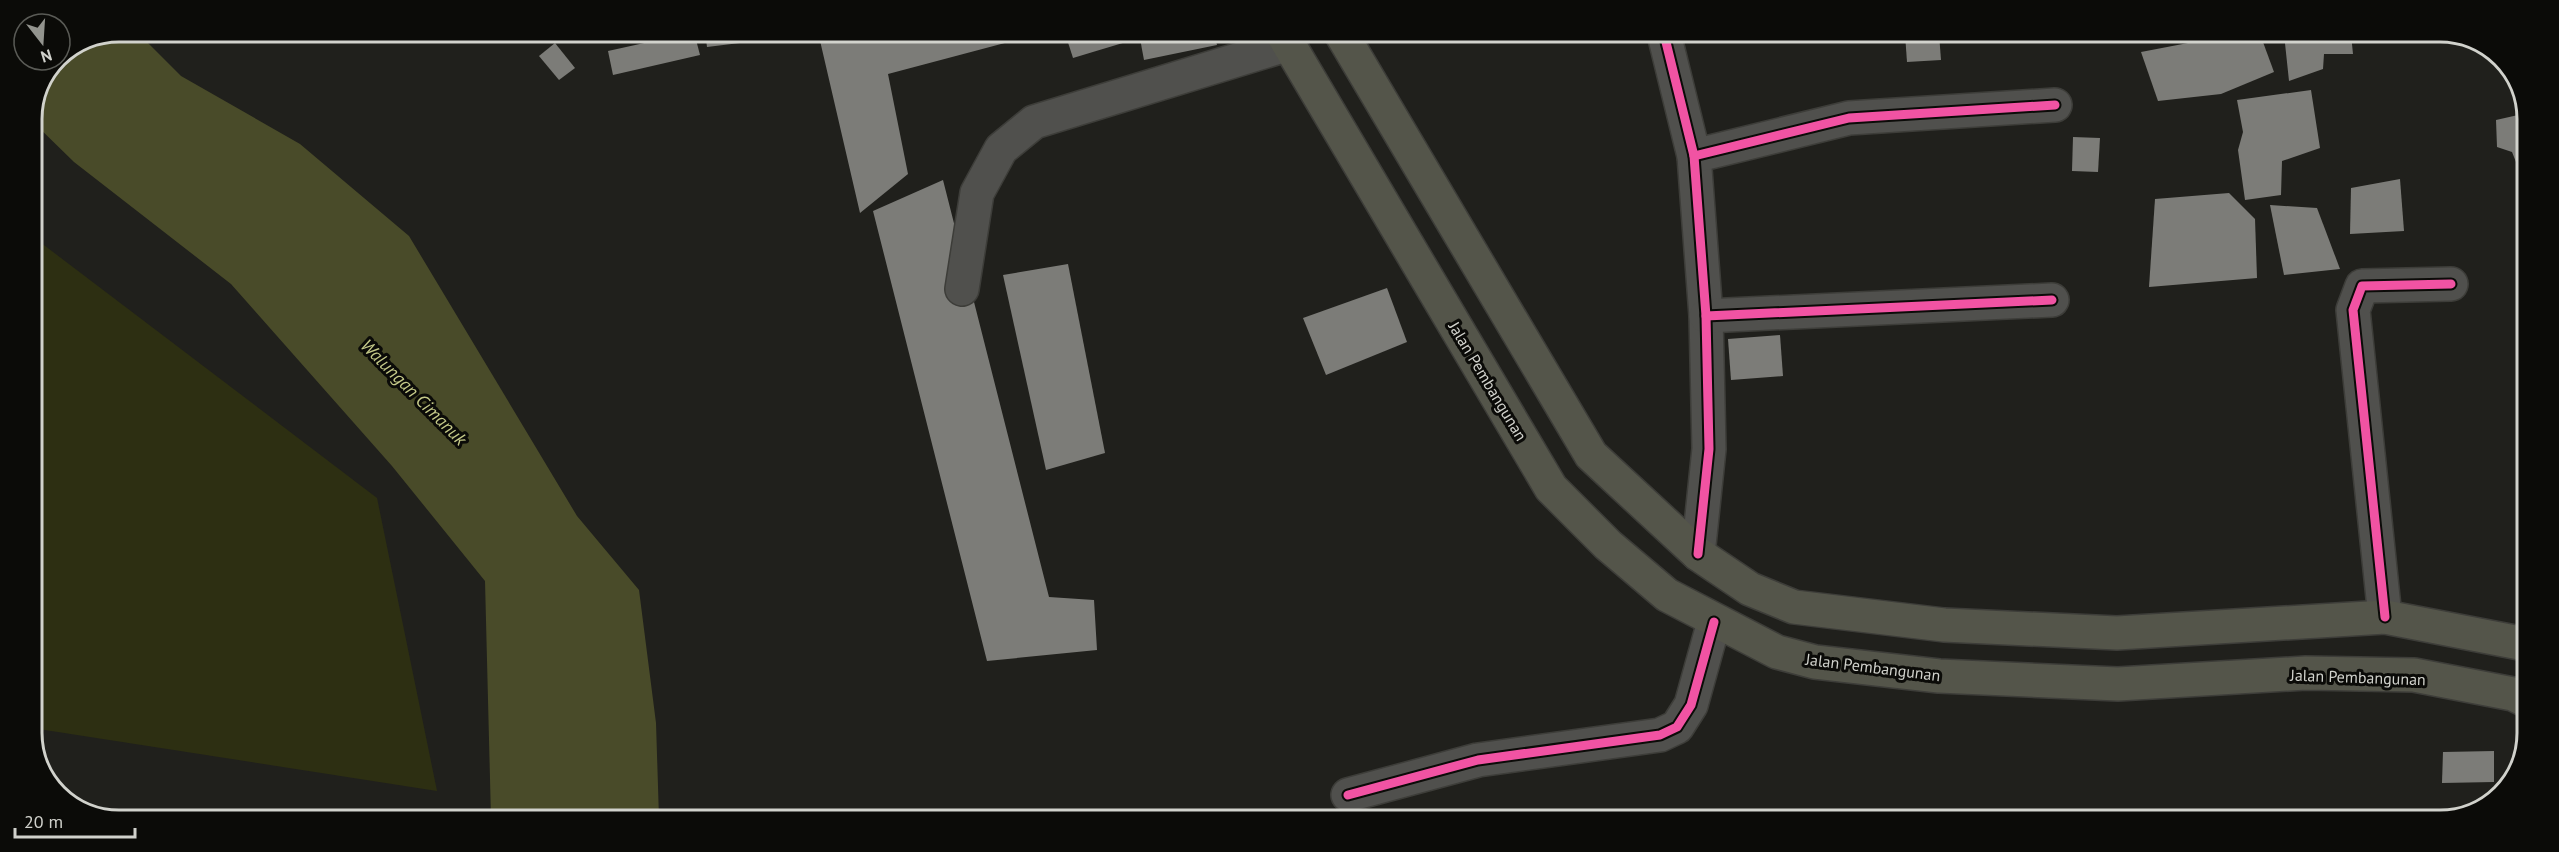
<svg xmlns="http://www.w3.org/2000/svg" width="2559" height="852" viewBox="0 0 2559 852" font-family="'PT Sans',sans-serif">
<rect width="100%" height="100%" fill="#20201c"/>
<path fill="#2d2f12" d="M32,236L377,498L437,791L32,728Z"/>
<path fill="#494b29" d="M119,32H137L181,76L300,144L409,236L577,516L639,590L656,723L659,818H491L485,581L392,466L231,284L74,162L32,121L60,56Z"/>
<g fill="#7c7c78">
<path d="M601,32H625L626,34L603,40Z"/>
<path d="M694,32L700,55L613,75L608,51Z"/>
<path d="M705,32H755L756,41L707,47Z"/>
<path d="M818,32L1043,33L888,74L908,174L860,213Z"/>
<path d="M1065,33H1134L1136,39L1073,58Z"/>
<path d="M1139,33H1214L1217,45L1144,60Z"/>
<path d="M1905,34H1939L1941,60L1907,62Z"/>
<path d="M2235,34H2260L2274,72L2221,94L2158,101L2141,52Z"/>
<path d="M2284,34H2351L2353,54H2324L2323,69L2289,81Z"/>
<path d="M555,43L575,68L559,80L539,56Z"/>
<path d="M2311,90L2320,148L2282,161L2281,195L2245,200L2238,150L2243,132L2237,100Z"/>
<path d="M2527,113V160L2516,162L2512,152L2497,147L2496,120Z"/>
<path d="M2073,137L2100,138L2098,172L2072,171Z"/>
<path d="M2400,179L2404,231L2350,234L2351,188Z"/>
<path d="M943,180L1049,597L1094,600L1097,650L987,661L873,211Z"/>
<path d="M2229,193L2255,219L2257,278L2149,287L2155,199Z"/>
<path d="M2270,205L2317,208L2340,269L2284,275Z"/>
<path d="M1068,264L1105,453L1046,470L1003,275Z"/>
<path d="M1387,288L1407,342L1326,375L1303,318Z"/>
<path d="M1780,335L1783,376L1731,380L1728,339Z"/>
<path d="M2494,751V782L2442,783L2443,752Z"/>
</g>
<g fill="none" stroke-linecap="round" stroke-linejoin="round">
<defs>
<g id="minor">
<path d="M1664,34L1694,156L1706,316L1709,449L1698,554"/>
<path d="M1694,156L1849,118L2055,105"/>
<path d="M962,289L977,193L1001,149L1034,122L1289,44"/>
<path d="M1706,316L2052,300"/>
<path d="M2385,617L2353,310L2362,286L2451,284"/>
<path d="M1348,795L1478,760L1660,735L1677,727L1691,705L1714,622"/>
</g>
<g id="major">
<path d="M1282,33L1551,488L1608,545L1667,595L1777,652L1815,662L1939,676L2118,684L2306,673L2414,675L2513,694L2525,700"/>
<path d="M1341,33L1591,455L1698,554L1750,589L1794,607L1944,625L2117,633L2385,617L2525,644"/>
</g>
</defs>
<use href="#minor" stroke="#3d3d39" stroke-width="36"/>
<use href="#major" stroke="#3d3d39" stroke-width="36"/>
<use href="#minor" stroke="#50504d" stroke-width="33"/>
<use href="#major" stroke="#54554a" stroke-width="33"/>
<defs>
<g id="cycleway">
<path d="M1664,34L1694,156L1706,316L1709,449L1698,554"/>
<path d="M1694,156L1849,118L2055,105"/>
<path d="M1706,316L2052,300"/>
<path d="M2385,617L2353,310L2362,286L2451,284"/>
<path d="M1348,795L1478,760L1660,735L1677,727L1691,705L1714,622"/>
</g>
</defs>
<use href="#cycleway" stroke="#0b0b08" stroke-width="13"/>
<use href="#cycleway" stroke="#f153a3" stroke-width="9"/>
</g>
<g text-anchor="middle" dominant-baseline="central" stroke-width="6" stroke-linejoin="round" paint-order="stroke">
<g font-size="16" fill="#d1d2cc" stroke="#0b0b08">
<text transform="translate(1488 381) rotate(59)">Jalan Pembangunan</text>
<text transform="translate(1873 667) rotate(7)">Jalan Pembangunan</text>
<text transform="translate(2358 677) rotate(2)">Jalan Pembangunan</text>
</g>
<g font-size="18" font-style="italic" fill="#c5ca89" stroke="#0b0b08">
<text transform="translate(414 392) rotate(45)">Walungan Cimanuk</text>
</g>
</g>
<path d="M0 0H2559V852H0ZM119 42H2440A77 77 0 0 1 2517 119V733A77 77 0 0 1 2440 810H119A77 77 0 0 1 42 733V119A77 77 0 0 1 119 42Z" fill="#0b0b08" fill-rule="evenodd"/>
<path fill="none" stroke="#d1d2cc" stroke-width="3" d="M119 42H2440A77 77 0 0 1 2517 119V733A77 77 0 0 1 2440 810H119A77 77 0 0 1 42 733V119A77 77 0 0 1 119 42Z"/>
<g transform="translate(42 42) rotate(163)"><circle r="28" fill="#0b0b08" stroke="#5a5b56" stroke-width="1.5"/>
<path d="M0-4.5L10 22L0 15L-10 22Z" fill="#93948e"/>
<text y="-9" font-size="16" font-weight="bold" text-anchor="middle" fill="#d1d2cc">N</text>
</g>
<path d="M15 828v9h120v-9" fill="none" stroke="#d1d2cc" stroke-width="3"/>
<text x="24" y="828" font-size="18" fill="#d1d2cc" stroke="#0b0b08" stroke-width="4.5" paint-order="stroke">20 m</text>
</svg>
